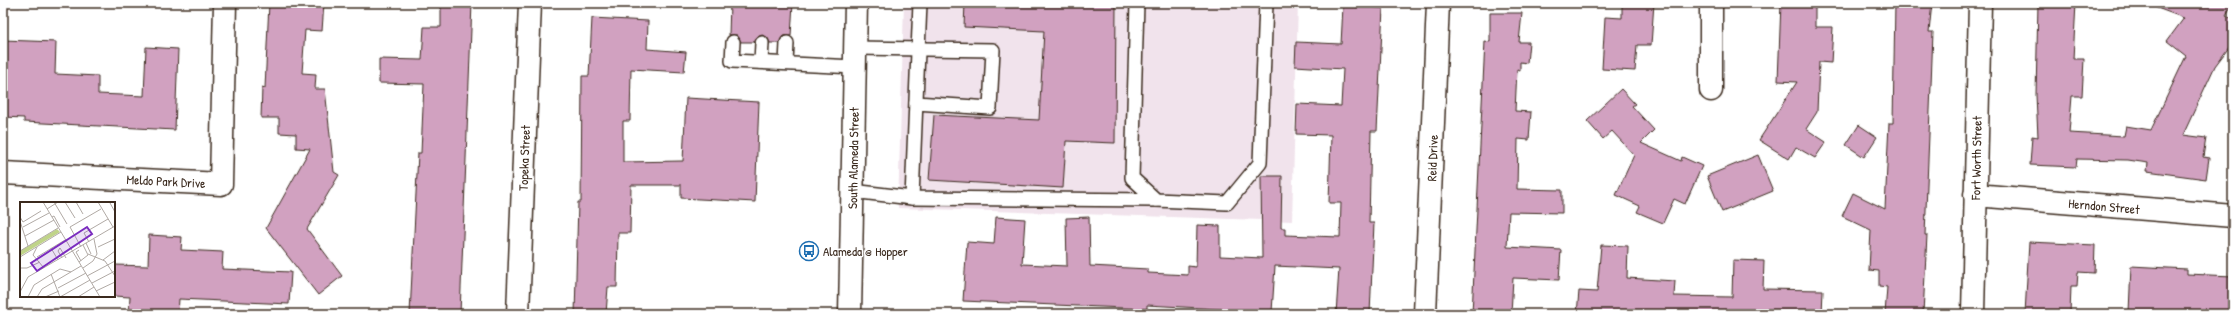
<svg xmlns="http://www.w3.org/2000/svg" width="2236" height="317" viewBox="0 0 2236 317" font-family="'Patrick Hand',sans-serif">
<rect width="100%" height="100%" fill="#fff"/>
<filter id="ink" filterUnits="userSpaceOnUse"><feTurbulence type="fractalNoise" baseFrequency=".025" numOctaves="2"/><feDisplacementMap in="SourceGraphic" scale="8" xChannelSelector="R" yChannelSelector="G"/><feConvolveMatrix kernelMatrix="1 2 1 2 8 2 1 2 1" color-interpolation-filters="sRGB"/></filter>
<g filter="url(#ink)">
<path fill="#f1e3ec" d="M904,3H1298L1292,221L898,208Z"/>
<g fill="#d1a1c0" stroke="#3b2a1e">
<path d="M269,3H324L322,31L305,30L302,73L316,74L315,89H325L334,172L339,175L307,229L342,276L318,295L266,228L310,149L296,148V134L279,133V118H261L262,87L265,88Z"/>
<path d="M441,3H472L460,314H410L418,153H421L424,84L379,83V59L422,60L424,27H441Z"/>
<path d="M730,3H793L791,36H783L779,43H770L767,37L762,35L756,38L754,42H741L737,35H729Z"/>
<path d="M965,3H1116L1115,143L1066,141L1063,188L929,180L934,115L1039,120L1044,31L964,27Z"/>
<path d="M1622,3H1654L1651,45H1637L1635,71L1602,69L1605,17L1622,18Z"/>
<path d="M1781,3H1815V27H1833L1831,63L1819,62L1817,112L1806,129L1826,142L1815,158L1796,147L1789,159L1759,140L1797,82L1778,81Z"/>
<path d="M1895,3H1932L1929,32H1933L1931,85L1925,235H1927L1923,314H1885L1887,287L1879,286V271L1869,270L1871,230L1842,216L1853,193L1885,209L1889,123H1893Z"/>
<path d="M2038,3H2076L2073,59H2084L2082,96H2072L2069,133L2124,136L2126,126L2151,130L2186,56L2167,41L2184,18L2149,5V3H2233L2226,15L2233,20V42L2215,66L2183,135L2206,138L2203,157L2209,158L2206,179L2147,171L2148,163L2128,160L2077,159L2076,167L2030,165L2032,136L2038,137L2036,95Z"/>
<path d="M1343,6L1383,8L1377,131H1371L1369,223H1374L1370,314H1336L1339,269L1275,266L1272,312L1147,305V309L963,301L967,242L994,244L996,217L1025,219L1022,264L1067,266L1066,218L1089,217L1090,266L1148,269V273L1188,275V266L1196,267L1197,225L1220,226V256L1262,258L1261,176H1282L1281,228H1285V235L1340,237L1341,203H1329L1331,135L1296,134L1297,104L1341,106L1343,69L1295,66L1296,42L1341,44Z"/>
<path d="M1490,13H1522L1519,42H1529L1527,63L1520,62V70L1517,69L1515,111L1531,112L1529,140L1518,139L1517,189L1562,190V213L1509,212L1507,247L1561,250L1559,280L1513,278L1511,314H1472L1485,41L1490,42Z"/>
<path d="M592,18L648,21L647,49L686,52L684,72L631,69L630,121H623V162L683,161L686,98L759,102L755,202L681,198V185H631L630,233H618L617,287H608L606,314H575L578,202H581L582,76H589Z"/>
<path d="M3,40L56,42L55,74L98,76V94L144,96L146,47L178,49L175,130L24,122V118L3,117Z"/>
<path d="M1621,89L1635,104L1632,106L1654,130L1641,143L1681,161L1682,157L1702,166L1685,204L1674,199L1663,223L1637,212L1640,206L1616,195L1634,155L1612,131L1603,139L1587,121Z"/>
<path d="M1859,125L1877,137L1864,157L1846,145Z"/>
<path d="M1758,155L1773,191L1722,212L1707,176Z"/>
<path d="M149,235L182,237L181,250L223,252L222,269L291,272L289,304L179,299L178,314L129,312L130,297L114,296L115,265L148,266Z"/>
<path d="M2029,242L2095,245L2094,273L2078,272L2077,286H2071L2070,314H2025Z"/>
<path d="M1601,245L1628,246L1627,278L1675,281L1674,296L1732,297L1733,260L1764,261L1763,289L1823,290L1822,314H1577L1579,291L1597,292Z"/>
<path d="M2131,266L2187,269V274L2233,276V314L2129,312Z"/>
</g>
<g fill="none" stroke-linecap="round" stroke-linejoin="round">
<defs>
<g id="service">
<path d="M1137,3L1132,178L1156,200L1227,203L1260,163L1266,3"/>
<path d="M733,42L732,61L855,67"/>
<path d="M855,48L993,50L990,108L916,103"/>
<path d="M761,62L762,43"/>
<path d="M786,63L787,43"/>
<path d="M852,191L912,198L1156,200"/>
<path d="M912,198L920,3"/>
</g>
<g id="minor">
<path d="M1711,90V3"/>
<path d="M3,173L221,184L225,3"/>
<path d="M1975,195L2233,216"/>
<path d="M518,314L530,3"/>
<path d="M1425,314L1438,3"/>
<path d="M1973,314L1980,3"/>
</g>
<path id="secondary" d="M850,314L856,3"/>
</defs>
<use href="#service" stroke="#3b2a1e" stroke-width="16"/>
<use href="#minor" stroke="#3b2a1e" stroke-width="25"/>
<use href="#secondary" stroke="#3b2a1e" stroke-width="25"/>
<use href="#service" stroke="#fff" stroke-width="13"/>
<use href="#minor" stroke="#fff" stroke-width="22"/>
<use href="#secondary" stroke="#fff" stroke-width="22"/>
</g>
</g>
<defs>
<symbol id="bus-ring" viewBox="-11 -11 22 22"><circle r="9.5" fill="#fff" stroke="#1f6fb2" stroke-width="1.5"/><path d="M-5-6H5V4H4V6H2V4H-2V6H-4V4H-5ZM-3.5-4V0h7V-4ZM-3.5 1.2v1.5H-2V1.2ZM2 1.2v1.5H3.5V1.2Z" fill="#1f6fb2"/></symbol>
</defs>
<g fill-rule="evenodd">
<use href="#bus-ring" x="798" y="240" width="22" height="22"/>
</g>
<g text-anchor="middle" dominant-baseline="central" stroke-width="3" stroke-linejoin="round" paint-order="stroke">
<g font-size="13" fill="#3b2a1e" stroke="#fff">
<text transform="translate(524 158) rotate(-88)">Topeka Street</text>
<text transform="translate(853 158) rotate(-89)">South Alameda Street</text>
<text transform="translate(1432 158) rotate(-88)">Reid Drive</text>
<text transform="translate(1976 158) rotate(-89)">Fort Worth Street</text>
<text transform="translate(166 181) rotate(3)">Meldo Park Drive</text>
<text transform="translate(2104 206) rotate(5)">Herndon Street</text>
</g>
<g font-size="13" fill="#3b2a1e" stroke="#fff" text-anchor="start">
<text x="823" y="251">Alameda @ Hopper</text>
</g>
</g>
<g transform="translate(20 202)">
<rect width="95" height="95" fill="#fff"/>
<path d="M37,27L40,30L0,54V49Z" fill="#c0d489"/>
<path fill="none" stroke="#b1aaa5" stroke-width="1" d="M23,0L80,95M34,0L47,22M45,0L55,16M56,0L63,12M78,0L93,25M93,0L90,1L95,10M27,7L38,0M0,15L3,20L21,9M32,15L34,14L40,25M0,19L8,44M3,25L29,11M5,34L34,18M69,40L64,31L88,17M66,41L71,52M17,45L13,53L24,66M61,45L50,25L81,7M78,45L95,37M31,46L38,58M59,48L56,50L61,59M0,49L38,26M68,52L85,59L95,74M0,55L41,30M17,55L45,38M42,56L38,49L40,46L46,56M83,58L95,49M59,60L68,53L63,43M0,66H7L20,60M63,66L73,59L77,52L74,37M31,72L40,95M67,74L95,59M72,81L95,69M38,86L66,71M76,89L95,80M0,90L8,75L95,24M8,95L14,83L40,67L51,70M17,95L22,87L61,64M25,95L39,89M40,95L70,78M58,95L74,85"/>
<path fill="#7b2cbf" fill-opacity="0.15" stroke="#7b2cbf" stroke-width="2" d="M67,25L72,32L17,69L11,61Z"/>
<rect width="95" height="95" fill="none" stroke="#3b2a1e" stroke-width="2"/>
</g>
<rect width="2236" height="317" fill="none" stroke="#fff" stroke-width="16"/>
<rect x="8" y="8" width="2220" height="301" fill="none" stroke="#3b2a1e" stroke-width="1.5" filter="url(#ink)"/>
</svg>
